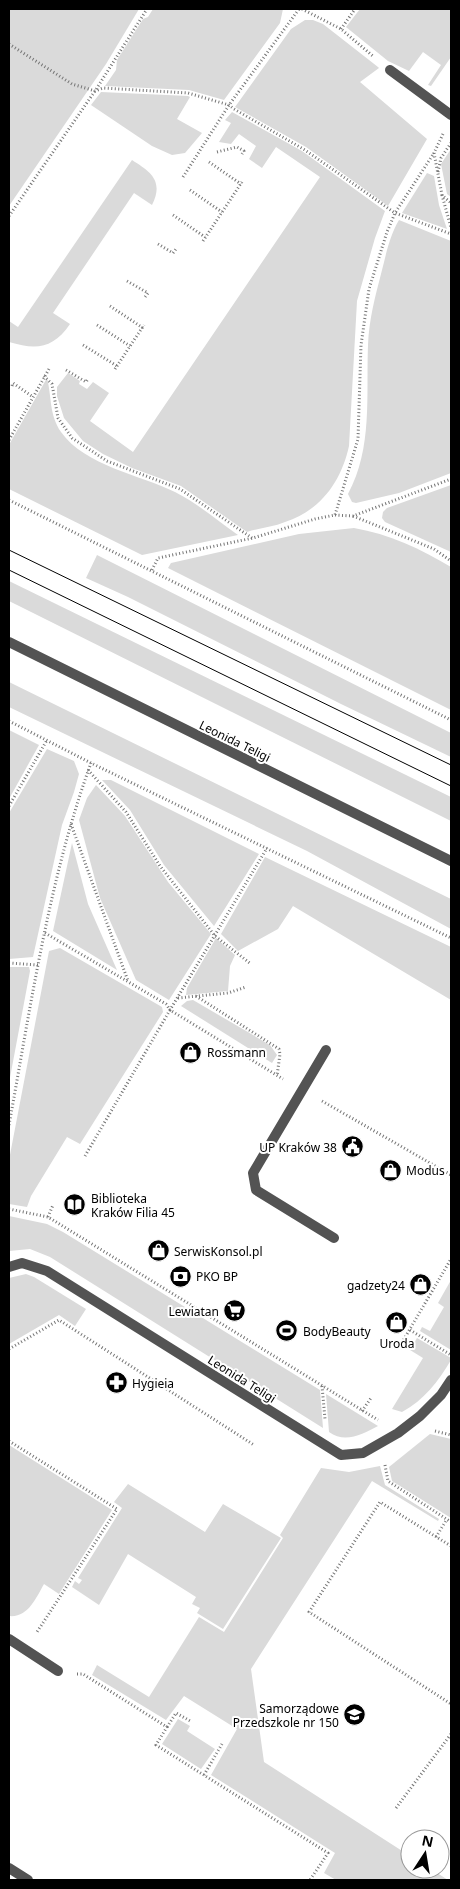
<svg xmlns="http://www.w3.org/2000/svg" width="460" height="1889" viewBox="0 0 460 1889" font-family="'Noto Sans',sans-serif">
<rect width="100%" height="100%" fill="#fff"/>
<g fill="#dadada">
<path d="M9,9H139L106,64L9,206Z"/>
<path d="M153,9H283L280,23L224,100L189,90L105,86L116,70L117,60L143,19L148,17Z"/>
<path d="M360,9H451V57L431,86L428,85L441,65L423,52L409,71L388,61L346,27Z"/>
<path d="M305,20H313L323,24L378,67L379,68L360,82L427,139L388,206L306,147L235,107L291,29Z"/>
<path d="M101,92L188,96L190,97L177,119L202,133L185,153L172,155L152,146L91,105Z"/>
<path d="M232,112L302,151L385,211L375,238L357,301L349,446C341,482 321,510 285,522C273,527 260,528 247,532L181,486L132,468L103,454L83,441L64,418L57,396V387L68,373L80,381L79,384L87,389L93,382L109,393L90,421L133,452L320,177L276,147L262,168L249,159L256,146L239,134L231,144L219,142L231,123L225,120Z"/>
<path d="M451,149V197L447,194L441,164Z"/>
<path d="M132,160C151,172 164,181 152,205L134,193L53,313L70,324C53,349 36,350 9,342V321L18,327Z"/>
<path d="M427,173L434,176L439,205L447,229L402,213Z"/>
<path d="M399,220L451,241V473L399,493L356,503L352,502L348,494C373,448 366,395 368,345C369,320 375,297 381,274C386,255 389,237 399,220Z"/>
<path d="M47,378C52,398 49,414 61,432C85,466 141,475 175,492C197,503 218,521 238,535L142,555L9,489L10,443Z"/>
<path d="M451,485V552L385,522L382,518L383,512L387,508Z"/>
<path d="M354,528C389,534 421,549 451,567V710L168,568L171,563L299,534Z"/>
<path d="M97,555L451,733V757L341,704L128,597L86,578Z"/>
<path d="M9,581L451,797V821L9,601Z"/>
<path d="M9,682L451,899V929L307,851L9,707Z"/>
<path d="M9,730L39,745L9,799Z"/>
<path d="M47,749L74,761L79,774L74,792L62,825L33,957L9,959V813Z"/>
<path d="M102,780H111L259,854L214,926L164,865L130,810Z"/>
<path d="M96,785L125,816L168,882L211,934L169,1000L136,980L100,898L79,820L87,798Z"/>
<path d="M72,843L88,904L117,970L53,931Z"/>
<path d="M265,857L451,947V1000L293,906L278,929L238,951L221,934Z"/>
<path d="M216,938L235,955L230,966L228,991L186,995L187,988Z"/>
<path d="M60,948L162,1007L163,1012L80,1144L67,1137L31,1196L27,1207L9,1204V1160L49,951Z"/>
<path d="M9,967H29L30,971L9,1083Z"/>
<path d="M193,1000L270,1045L277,1055L272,1063L181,1006L187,1001Z"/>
<path d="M9,1216L47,1224L63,1232L320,1390L323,1428L50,1257L30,1249L9,1251Z"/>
<path d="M26,1274L34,1277L86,1309L75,1326L59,1315L9,1344V1278Z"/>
<path d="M451,1280V1350L420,1331L422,1327L430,1331L444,1307L438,1303Z"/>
<path d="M417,1338L451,1358V1360C438,1382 424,1400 402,1412L392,1409L423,1358L410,1350Z"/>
<path d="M326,1394L378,1426C363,1434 345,1444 329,1432Z"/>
<path d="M430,1434L451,1439V1518L392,1481L389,1467Z"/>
<path d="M9,1445L112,1510L59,1594L44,1584C36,1598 28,1618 9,1616Z"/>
<path d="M380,1466L385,1485L439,1519L438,1521L372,1481L251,1669L264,1762L410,1856V1869H431L448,1880H336L324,1873L335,1853L211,1775L237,1729L184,1696L166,1720L92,1675L97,1665L149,1697L199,1617L224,1632L283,1538L280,1535L321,1468L349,1472Z"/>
<path d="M128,1484L205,1532L223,1504L281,1538L223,1629L197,1613L200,1608L192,1604L196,1597L128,1554L99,1605L72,1587L75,1581L79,1584L82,1580L78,1578L122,1508L114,1502Z"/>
<path d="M178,1719L190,1726L187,1731L215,1749L201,1769L162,1744Z"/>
</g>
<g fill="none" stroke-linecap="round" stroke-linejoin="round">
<g stroke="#757575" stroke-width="3" stroke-dasharray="1 2.5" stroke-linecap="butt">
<path d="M302,9L341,29L374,57"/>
<path d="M341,29L355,9"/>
<path d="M9,44L72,84L95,91L103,88L188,93L229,105L234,109L305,150L395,213L451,234"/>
<path d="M443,134L434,153L442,195L451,203"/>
<path d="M217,152L237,147L244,151L242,154"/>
<path d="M209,162L241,184"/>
<path d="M438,172L441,158L451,143"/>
<path d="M183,177L229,105L299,9"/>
<path d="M190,190L222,212"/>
<path d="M442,195L451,228"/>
<path d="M173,215L205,237"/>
<path d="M9,216L95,91L147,9"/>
<path d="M203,241L242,182"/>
<path d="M158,244L173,253L176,249"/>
<path d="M127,281L148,293L145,297"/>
<path d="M110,306L143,328"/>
<path d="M97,325L130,346"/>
<path d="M83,345L117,366"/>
<path d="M115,369L144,325"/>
<path d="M66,370L86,382L88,379"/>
<path d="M44,376L52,384L58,418L72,438L107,461L180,489L252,538"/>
<path d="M12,386L13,383L33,397"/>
<path d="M9,440L49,369"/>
<path d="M9,500L451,720"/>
<path d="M335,515L353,516L451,479"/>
<path d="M353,516L434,549L451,561"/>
<path d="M152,570L158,558L253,538L315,519L335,515L358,439L361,345L369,289L387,232L395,213L434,153"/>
<path d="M9,721L91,763L451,938"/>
<path d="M88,770L126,812L160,866L215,936L251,964"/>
<path d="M9,806L47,740"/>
<path d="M71,824L128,981"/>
<path d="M45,933L166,1004L170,1010L267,848"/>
<path d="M9,963L39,965"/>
<path d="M196,996L279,1049L280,1054L277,1076"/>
<path d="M178,998L228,993L246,987"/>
<path d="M322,1101L451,1175"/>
<path d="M9,1125C31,1005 49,878 91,763"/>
<path d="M85,1156L170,1010L283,1079"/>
<path d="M9,1209L48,1217L378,1420"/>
<path d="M48,1217L53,1205"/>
<path d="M410,1330L451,1355"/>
<path d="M400,1346L451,1259"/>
<path d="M9,1349L59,1320L254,1445"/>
<path d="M322,1386L325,1419"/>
<path d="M362,1411L371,1398"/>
<path d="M435,1431L451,1435"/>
<path d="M9,1441L117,1509L37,1632"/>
<path d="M385,1465L388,1481L451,1522"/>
<path d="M436,1537L447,1519"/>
<path d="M451,1546L380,1502L309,1612L451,1704"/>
<path d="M77,1674H83L167,1727L156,1745L328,1853L310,1880"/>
<path d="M167,1727L176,1713L192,1722"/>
<path d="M204,1775L222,1744"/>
<path d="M396,1808L451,1734"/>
</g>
<g stroke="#535353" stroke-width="10">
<path d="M390,70L451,115"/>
<path d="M326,1050L253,1173L256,1190L334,1238"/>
<path d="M9,1267L22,1263L47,1271L341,1455L363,1453L398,1433L420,1416L441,1395L451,1380"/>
<path d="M9,1639L58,1671"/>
<path d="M9,1868L28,1880"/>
</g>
<path stroke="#535353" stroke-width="10" d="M9,642L451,861"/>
<g stroke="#000" stroke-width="1">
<path d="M9,550L451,765"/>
<path d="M9,570L451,786"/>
</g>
</g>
<defs>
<symbol id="shop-disc" viewBox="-11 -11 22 22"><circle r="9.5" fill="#000" stroke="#fff"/><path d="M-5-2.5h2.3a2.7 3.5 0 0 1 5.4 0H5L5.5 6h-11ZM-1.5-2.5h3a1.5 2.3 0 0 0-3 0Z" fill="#fff"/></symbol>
<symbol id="civic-disc" viewBox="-11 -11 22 22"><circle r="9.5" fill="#000" stroke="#fff"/><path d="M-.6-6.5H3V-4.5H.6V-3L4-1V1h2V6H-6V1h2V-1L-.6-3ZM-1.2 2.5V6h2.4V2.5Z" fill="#fff"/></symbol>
<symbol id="library-disc" viewBox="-11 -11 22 22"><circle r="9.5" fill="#000" stroke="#fff"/><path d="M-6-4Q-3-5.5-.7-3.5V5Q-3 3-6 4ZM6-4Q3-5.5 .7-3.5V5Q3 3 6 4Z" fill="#fff"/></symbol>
<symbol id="bank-disc" viewBox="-11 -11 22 22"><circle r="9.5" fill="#000" stroke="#fff"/><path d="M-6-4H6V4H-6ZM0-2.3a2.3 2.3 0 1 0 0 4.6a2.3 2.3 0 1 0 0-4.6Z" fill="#fff"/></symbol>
<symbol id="supermarket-disc" viewBox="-11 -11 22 22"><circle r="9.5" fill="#000" stroke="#fff"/><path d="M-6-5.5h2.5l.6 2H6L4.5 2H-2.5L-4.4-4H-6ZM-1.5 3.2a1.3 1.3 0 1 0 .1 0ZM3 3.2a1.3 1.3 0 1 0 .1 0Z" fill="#fff"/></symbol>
<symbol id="stadium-disc" viewBox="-11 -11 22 22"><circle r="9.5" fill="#000" stroke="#fff"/><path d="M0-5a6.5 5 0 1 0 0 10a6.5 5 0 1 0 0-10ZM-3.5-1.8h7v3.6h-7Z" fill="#fff"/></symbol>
<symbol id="pharmacy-disc" viewBox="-11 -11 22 22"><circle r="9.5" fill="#000" stroke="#fff"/><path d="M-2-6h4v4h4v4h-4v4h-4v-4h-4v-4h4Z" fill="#fff"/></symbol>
<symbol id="school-disc" viewBox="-11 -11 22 22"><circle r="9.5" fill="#000" stroke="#fff"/><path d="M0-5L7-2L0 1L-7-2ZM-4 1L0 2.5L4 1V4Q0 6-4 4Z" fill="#fff"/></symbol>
</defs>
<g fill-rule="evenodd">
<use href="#shop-disc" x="178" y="1040" width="25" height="25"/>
<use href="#civic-disc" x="340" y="1134" width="25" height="25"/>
<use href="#shop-disc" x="378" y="1158" width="25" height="25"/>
<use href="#library-disc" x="62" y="1192" width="25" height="25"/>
<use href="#shop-disc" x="146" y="1238" width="25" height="25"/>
<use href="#bank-disc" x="168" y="1264" width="25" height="25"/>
<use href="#shop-disc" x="408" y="1272" width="25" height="25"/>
<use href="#supermarket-disc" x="222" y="1298" width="25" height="25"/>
<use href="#shop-disc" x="384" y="1310" width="25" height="25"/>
<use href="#stadium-disc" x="274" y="1318" width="25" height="25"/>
<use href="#pharmacy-disc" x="104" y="1370" width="25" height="25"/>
<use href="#school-disc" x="342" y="1702" width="25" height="25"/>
</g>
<g text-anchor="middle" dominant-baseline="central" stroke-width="4" stroke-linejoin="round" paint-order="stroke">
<g font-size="12" fill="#000" stroke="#fff">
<text transform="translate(235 741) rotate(26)">Leonida Teligi</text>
<text transform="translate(242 1379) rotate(32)">Leonida Teligi</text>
</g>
<g font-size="12" fill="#000" stroke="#fff" text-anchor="start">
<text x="207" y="1052">Rossmann</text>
<text x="337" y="1147" text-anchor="end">UP Kraków 38</text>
<text x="406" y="1170">Modus</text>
<text x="91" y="1198">Biblioteka<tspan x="91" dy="14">Kraków Filia 45</tspan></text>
<text x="174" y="1251">SerwisKonsol.pl</text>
<text x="196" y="1276">PKO BP</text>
<text x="405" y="1285" text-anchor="end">gadzety24</text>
<text x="219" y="1311" text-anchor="end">Lewiatan</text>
<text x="303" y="1331">BodyBeauty</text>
<text x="397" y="1343" text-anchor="middle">Uroda</text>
<text x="132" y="1383">Hygieia</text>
<text x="339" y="1708" text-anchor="end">Samorządowe<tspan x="339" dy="14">Przedszkole nr 150</tspan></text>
</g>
</g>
<rect width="460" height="1889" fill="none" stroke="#000000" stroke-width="20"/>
<g transform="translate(425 1854) rotate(12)"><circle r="24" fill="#ffffff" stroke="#999999"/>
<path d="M0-4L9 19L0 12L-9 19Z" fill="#000000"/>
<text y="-8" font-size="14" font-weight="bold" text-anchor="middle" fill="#000000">N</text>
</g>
</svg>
